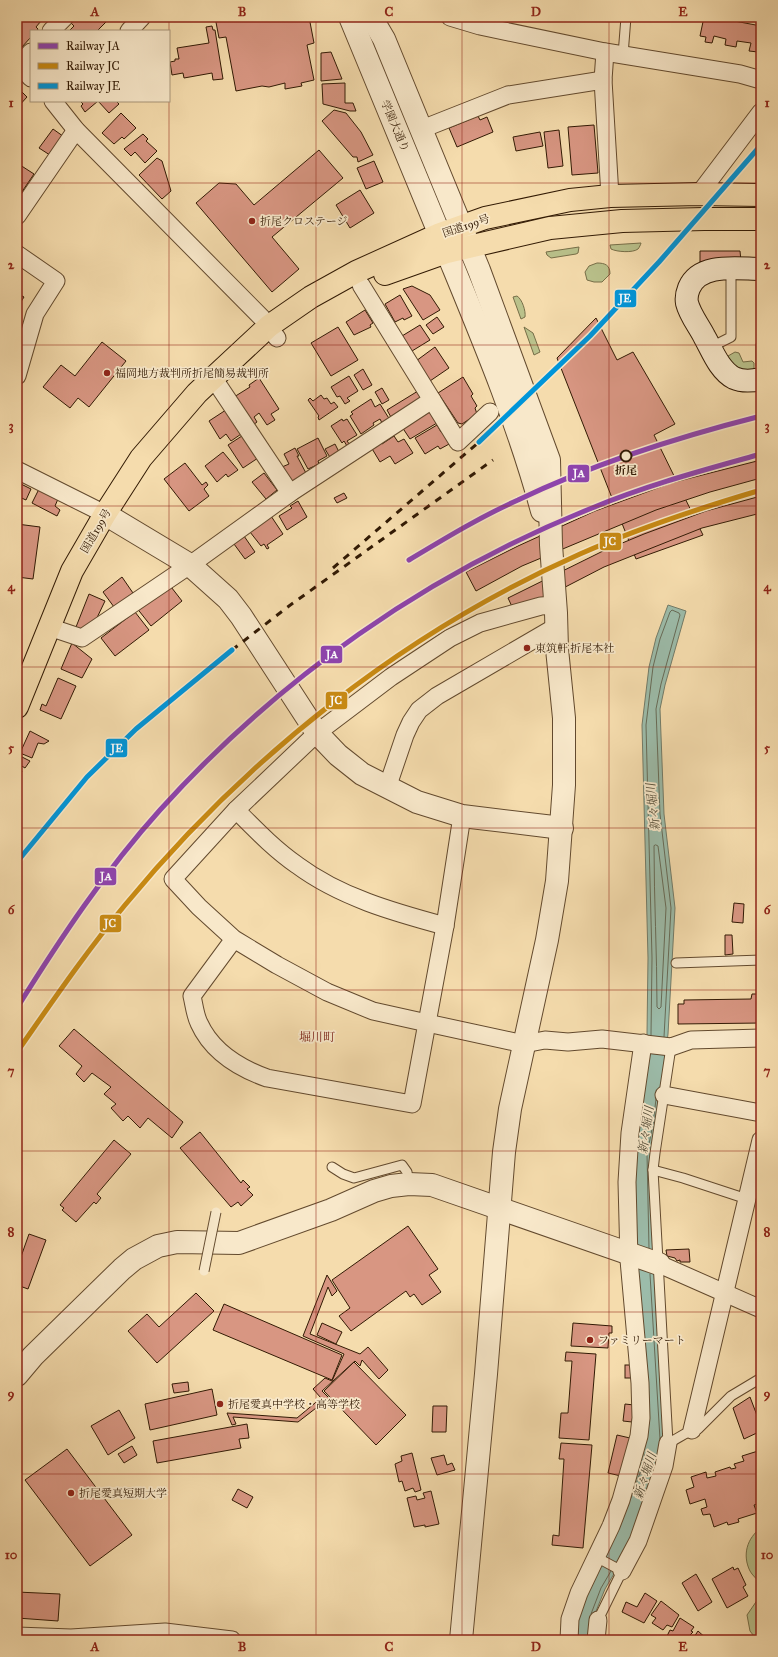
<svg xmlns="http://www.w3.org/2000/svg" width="778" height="1657" viewBox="0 0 778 1657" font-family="'IM FELL Great Primer','Noto Serif JP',serif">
<rect width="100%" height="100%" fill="#f5dcad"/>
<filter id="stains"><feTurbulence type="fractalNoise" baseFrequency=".005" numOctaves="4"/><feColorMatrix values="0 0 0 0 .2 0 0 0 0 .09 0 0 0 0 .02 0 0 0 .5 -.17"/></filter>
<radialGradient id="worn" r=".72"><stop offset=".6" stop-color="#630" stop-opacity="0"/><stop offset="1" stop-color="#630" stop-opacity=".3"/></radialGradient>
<g fill="#b9c18b" stroke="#766e48">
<path d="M641,243C641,244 639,248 638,249C633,253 617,252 611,249L610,245Z"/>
<path d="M579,247L578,253L576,254L551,258L547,255L546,252Z"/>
<path d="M597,263C605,263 610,265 610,274L602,282H594L587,280L585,272L589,266Z"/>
<path d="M517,296C522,299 526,311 525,317L521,319L513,297Z"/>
<path d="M524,327L533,333L540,352L534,355Z"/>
<path d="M735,352L739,353L743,362L752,361L754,363V370H739L727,359L728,356Z"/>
<path d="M761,1528V1640H757L750,1631L747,1615L758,1599L760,1583C757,1579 752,1575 750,1571C742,1555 747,1538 761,1528Z"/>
</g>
<path fill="#9cbcaa" stroke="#727b68" d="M668,605L686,611L665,685L660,709L664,814L675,908L668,1034L657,1125L653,1247L664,1437L660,1459L629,1548L605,1589L594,1616L590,1640H572L573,1630L641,1457L631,1180L646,1060L647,1034L648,958L642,725L649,667L656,638Z"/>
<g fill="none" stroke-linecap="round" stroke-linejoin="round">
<g stroke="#676b57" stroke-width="1">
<path d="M656,845L658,846L666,908L661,1007L659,1009L657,1007C657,953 654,900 654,846Z"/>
<path d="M651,1035L652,958L646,725L653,667L660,639L670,612L672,610L679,613L680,615L661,684L656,709L660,814L671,908L664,1037"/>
<path d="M649,1248L647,1154L653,1124L656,1099"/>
<path d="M650,1274L660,1439"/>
<path d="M631,1498L645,1459L644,1454"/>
<path d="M591,1614L601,1588L611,1571"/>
</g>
</g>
<g fill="#d89682" stroke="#321a04">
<path d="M19,17H37L41,21L36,27L38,29L37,31H31V37L21,48L17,45V20Z"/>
<path d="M76,17H103L107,21L97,31H69L74,26L71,23Z"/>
<path d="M215,17H248L249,20L262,17H309L314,43L307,45L314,80L301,83L302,86L285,89V83L269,87L262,86L236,91L226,37L219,38Z"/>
<path d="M513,17H528L527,21Z"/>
<path d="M704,17H713L761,26V48L759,47L758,52L749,51L751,43L737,41L736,47L725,45L726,39L714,36L712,43L705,42L706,37L700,36Z"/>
<path d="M212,26L213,30H215L223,79L213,80L212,73L184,78L183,73L172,75L170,62L175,61V59H179L177,48L209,43L206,27Z"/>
<path d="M331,52L342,79L321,81V53Z"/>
<path d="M345,83V103H353L356,111H350L323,104L322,84Z"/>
<path d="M17,87L27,97L17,108Z"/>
<path d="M80,101H98L85,112L81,106L83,104Z"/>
<path d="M98,101H116L119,104L109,113Z"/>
<path d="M334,110L346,113L361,132L373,155L358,162L357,157H353L322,121Z"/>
<path d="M121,113L136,128L124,139L122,137L114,144L102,133Z"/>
<path d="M478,116L480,120L487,117L493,132L457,147L449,128Z"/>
<path d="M594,125L598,173L572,175L568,127Z"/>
<path d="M53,129L67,139L53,157L39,148Z"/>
<path d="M559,130L563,166L548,168L544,132Z"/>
<path d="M540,132L543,146L516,151L513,137Z"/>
<path d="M143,134L148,139L146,141L157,151L145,163L135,152L131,156L124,149Z"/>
<path d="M319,150L343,178L272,237L299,269L272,292L196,203L219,183L236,184L254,205Z"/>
<path d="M157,158L162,161L171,191L162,199L139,175Z"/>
<path d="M374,161L383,182L366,189L357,168Z"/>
<path d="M17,163L34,174L17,199Z"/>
<path d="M360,190L374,213L350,228L336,205Z"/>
<path d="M700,251H740L741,261L700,262Z"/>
<path d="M412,286L430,295L440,310L423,320L403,289Z"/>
<path d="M17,293L24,297L17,308Z"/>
<path d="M400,295L412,316L404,320L403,318L395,322L385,304Z"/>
<path d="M365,310L373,323L370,325L371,327L354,335L346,322Z"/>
<path d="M437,317L444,327L433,334L426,325Z"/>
<path d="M596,318L617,360L633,352L675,424L654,435L703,535L636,559L557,358Z"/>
<path d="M420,325L430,340L412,351L402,336Z"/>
<path d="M338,327L358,360L331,376L311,343Z"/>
<path d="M102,342L126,361L89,407L78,398L70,408L43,387L61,365L75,376Z"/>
<path d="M435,347L449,368L430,381L416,361Z"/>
<path d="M363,369L372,385L363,390L354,375Z"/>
<path d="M349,376L358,391L347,398L350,401L345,404L340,396L337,397L331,387Z"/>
<path d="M463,377L473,394L471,396L477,406L475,408L477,414L462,424L458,423L438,393Z"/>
<path d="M259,378L279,409L271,414L275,420L267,425L259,413L254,417L257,422L253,425L234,397L250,387L249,385Z"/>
<path d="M382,388L389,400L382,404L375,392Z"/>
<path d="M418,391L423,399L392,419L387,410Z"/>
<path d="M321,395L324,399L327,398L331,404L334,402L338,407L319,420L318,417L319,416L308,400L310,398L313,401Z"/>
<path d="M371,399L375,407L380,404L390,420L383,425L380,419L373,423L374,425L361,434L350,416L353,414L351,412Z"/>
<path d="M229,408L244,432L231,441L226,434L220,439L209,421Z"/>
<path d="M429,410L437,423L410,439L402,427Z"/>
<path d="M342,419L343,421L347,419L357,435L347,441L350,445L347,446L344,441L342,443L331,426Z"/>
<path d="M437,425L441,432L443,431L451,443L440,449L438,446L425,454L415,438Z"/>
<path d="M245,434L258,458L243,468L228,445Z"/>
<path d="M394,436L398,442L404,439L413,453L395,464L390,456L380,462L371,447L380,441L382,444Z"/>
<path d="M318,438L327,456L318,461L319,464L308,469L297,449Z"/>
<path d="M335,444L340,454L331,459L325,449Z"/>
<path d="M295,448L299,456H297L307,475L290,484L282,467L289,464L284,454Z"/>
<path d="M223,452L238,470L228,477L226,474L217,482L205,466Z"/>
<path d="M761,460V478L710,492L656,510L522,566L476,591L466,572L518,546L595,511L671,483Z"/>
<path d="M185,463L202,485L206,482L208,485L204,489L209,496L189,511L164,479Z"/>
<path d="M264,473L277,490L266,499L252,482Z"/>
<path d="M17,482L31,489L26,500L17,496Z"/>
<path d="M39,489L58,499L55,506L60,510L57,516L32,503Z"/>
<path d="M344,493L347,498L337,503L334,498Z"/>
<path d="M761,496V513L702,528L604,567L515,613L508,598L603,551L644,534L706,511Z"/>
<path d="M298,501L307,517L287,530L279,516L292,508L290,506Z"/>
<path d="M271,516L283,534L267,545L269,548L267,549L264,544L261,546L250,532Z"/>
<path d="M17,524L40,527L33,579L17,577Z"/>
<path d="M244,536L255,552L245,559L234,544Z"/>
<path d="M122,577L133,593L114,607L103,592Z"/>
<path d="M168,583L182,601L151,626L136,607Z"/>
<path d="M89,594L105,601L94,624L82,630L76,627Z"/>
<path d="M135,612L149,630L115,656L101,638Z"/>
<path d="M72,643L92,659L82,678L61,669Z"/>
<path d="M58,678L76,686L61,719L40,710L42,704L46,706Z"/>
<path d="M30,731L49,741L44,744L38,743L32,758L20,753Z"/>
<path d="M18,755L30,761L25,768L17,763Z"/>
<path d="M17,768L22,771L17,780Z"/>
<path d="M734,903L744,904L743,923L732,922Z"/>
<path d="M725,935H732L733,954L725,955Z"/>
<path d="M752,994H761V1023L678,1024V1004H684V1000L751,999Z"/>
<path d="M74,1029L183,1122L172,1138L148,1118L140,1128L128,1116L123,1121L111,1108L116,1104L104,1094L111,1087L92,1073L84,1082L76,1074L82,1066L59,1046Z"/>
<path d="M200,1132L241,1183L243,1180L250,1187L247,1189L253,1195L241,1206L238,1202L231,1207L180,1148Z"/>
<path d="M114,1140L131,1154L97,1194L101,1198L96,1204L94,1202L76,1222L62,1210L64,1208L60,1205Z"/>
<path d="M759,1177H761V1199L754,1198Z"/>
<path d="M408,1226L438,1269L429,1275L441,1292L422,1305L414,1294L410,1297L406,1291L351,1331L339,1316L350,1308L332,1280Z"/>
<path d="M29,1234L46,1240L28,1289L17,1285V1268Z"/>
<path d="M689,1249L690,1262H680V1260L677,1261L675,1258L667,1256L666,1250Z"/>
<path d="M327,1275L337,1291L332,1296L328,1287L310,1334L360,1354L368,1347L388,1370L379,1379L362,1360L360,1366L355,1361L322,1391L329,1398L298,1422L233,1417L236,1424L232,1425L227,1413L297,1418L321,1398L313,1389L325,1378L332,1381L344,1354L303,1336Z"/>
<path d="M196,1293L214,1311L157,1363L128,1331L147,1314L159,1327Z"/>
<path d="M224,1304L342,1355L332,1380L213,1330Z"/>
<path d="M322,1323L342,1332L336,1344L317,1335Z"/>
<path d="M573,1323L612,1326V1333H609L608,1348L571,1346Z"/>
<path d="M566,1352L596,1354L589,1440L559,1438L561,1413H568L572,1361H565Z"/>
<path d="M354,1362L406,1415L376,1445L324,1391Z"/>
<rect x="625" y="1365" width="7" height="13"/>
<path d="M188,1382L189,1391L174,1393L172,1384Z"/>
<path d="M212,1389L217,1415L150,1430L145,1404Z"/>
<path d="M750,1397L761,1426V1431L744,1439L733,1408Z"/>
<path d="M625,1404L634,1405L632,1422L623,1421Z"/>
<path d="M433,1406H447L446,1432H432Z"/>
<path d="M119,1410L135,1438L108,1455L91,1426Z"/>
<path d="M247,1424L249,1438L239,1439L241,1448L157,1463L153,1441Z"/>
<path d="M617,1435L630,1438L621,1476L608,1473Z"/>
<path d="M561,1443L592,1445L583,1548L552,1545L553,1535L559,1536L564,1459H559Z"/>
<path d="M132,1446L137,1455L124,1463L118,1454Z"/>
<path d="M67,1449L132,1535L90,1566L25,1480Z"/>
<path d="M758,1451L759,1454H761V1503L754,1505L757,1513L738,1519L739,1522L728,1525L727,1522L714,1527L710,1514L703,1515L701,1509L707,1507L705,1499L690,1504L686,1490L694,1487L691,1477L706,1472L707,1478L716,1476L715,1472L730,1467L731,1469L736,1468L734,1464L744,1461L742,1456Z"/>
<path d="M412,1453L421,1490L415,1492L413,1488L405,1491L402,1481L399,1482L395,1464L402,1461L401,1456Z"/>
<path d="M444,1455L447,1465L452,1463L455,1470L437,1475L431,1458Z"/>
<path d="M238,1489L253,1497L247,1508L232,1500Z"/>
<path d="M431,1491L439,1524L425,1527V1525L414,1527L407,1498L416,1496L417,1500L425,1498L423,1493Z"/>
<path d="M733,1567L734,1570L738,1568L746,1585L743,1587L748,1596L727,1608L712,1579Z"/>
<path d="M696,1574L712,1602L698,1611L682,1583Z"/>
<path d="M17,1592L60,1594L58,1621L17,1618Z"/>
<path d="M645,1593L657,1601L644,1623L622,1612L626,1602L637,1607Z"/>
<path d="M661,1601L679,1615L672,1627L667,1625L663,1630L652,1623L656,1618L651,1615Z"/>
<path d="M680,1618L694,1627L691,1631L693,1632L686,1639L680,1636L678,1638L675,1636L673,1639L667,1636L670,1630L673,1631Z"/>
<path d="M698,1631L708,1640H692Z"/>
</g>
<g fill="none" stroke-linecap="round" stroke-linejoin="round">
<defs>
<g id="service">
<path d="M623,55L626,17"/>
<path d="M761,345V365"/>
<path d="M711,347L731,337V276L727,269"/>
<path d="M676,963L761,960"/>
<path d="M671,1047L655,1153L653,1170L668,1443C678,1439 688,1430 698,1429L731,1396L761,1378"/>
<path d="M332,1167L343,1174L354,1178L402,1165L407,1172L409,1184"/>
<path d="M653,1170L683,1178L747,1199"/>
<path d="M596,1557L622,1571L598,1620"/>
</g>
<g id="minor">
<path d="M450,17L480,26L605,52L740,74L761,80"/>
<path d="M51,31L65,17"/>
<path d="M129,31L142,17"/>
<path d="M605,52L603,80L610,196"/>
<path d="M17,63L31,78"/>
<path d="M19,65L31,52"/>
<path d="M53,101L76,130L262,318L277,338"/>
<path d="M422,129L508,95L603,80"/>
<path d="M699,194L761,112"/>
<path d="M17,216L76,130"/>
<path d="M17,254L56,281L35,314L17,376"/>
<path d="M361,285L458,442L490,412"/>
<path d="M214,379L290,493"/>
<path d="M17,470L105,514"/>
<path d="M49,627L82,638L190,565L290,493L432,400"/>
<path d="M387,788L405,735L411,722L419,710L437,696L557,626"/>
<path d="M236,810C255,829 274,849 297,865C340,897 393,912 445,926"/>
<path d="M462,816L445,926L427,1023L524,1044L545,1040L568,1042L602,1039L671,1047L691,1040L761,1038"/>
<path d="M234,939L192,996C194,1004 195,1015 199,1023C212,1052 239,1068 267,1078L412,1104L427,1023L373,1011L327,992L277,965L234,939L199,907L173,879L236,810L317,733L391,677L450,638L480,623L541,606L555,605"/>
<path d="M664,1095L761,1113"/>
<path d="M659,1264L761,1309"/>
<path d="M692,1430L761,1140"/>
<path d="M622,1571L638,1541L664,1466L668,1443"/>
<path d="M17,1636L71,1638L165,1632L232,1640"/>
<path d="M569,1640L570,1619L579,1593L611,1526L621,1500L639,1436L641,1418L640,1383L629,1260L627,1182L630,1133L643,1043"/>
<path d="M596,1640L598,1620"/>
</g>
<g id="tertiary">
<path d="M350,17C382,95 415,174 447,252C482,337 518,422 542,511"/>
<path d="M371,17L384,39L479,270L549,460L551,545L556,613L557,649L564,718V785L557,881L547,940L510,1109L504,1152L486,1374L461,1640"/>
<path d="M105,514L190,565L228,599L241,616L317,733L338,755L362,774L417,802L462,816L562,828"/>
<path d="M17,1375L33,1356L122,1269L134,1259L158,1246L177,1242L239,1243L331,1210L374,1191L391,1186L409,1184L432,1185L659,1264"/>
</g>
<path id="secondary" d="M761,269C738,269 700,262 689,288C687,293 686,298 687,303C690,315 699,326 704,336C712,350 719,370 734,378C743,382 752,381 761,379"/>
<g id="trunk">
<path d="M385,274L447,252L550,228L622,221L704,219H761"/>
<path d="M17,707L72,571L105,514L141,458L197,393L269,326L311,297L356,272L440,234L485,218L570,200L610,196L699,194L761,195"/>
</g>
</defs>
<use href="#service" stroke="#634a2e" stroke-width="11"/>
<use href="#minor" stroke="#634a2e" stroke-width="19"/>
<use href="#tertiary" stroke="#634a2e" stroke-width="24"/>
<use href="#secondary" stroke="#321a04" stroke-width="24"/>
<use href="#trunk" stroke="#321a04" stroke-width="24"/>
<use href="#service" stroke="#f8e8ca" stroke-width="9"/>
<use href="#minor" stroke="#f8e8ca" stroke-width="17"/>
<use href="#tertiary" stroke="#f8e8ca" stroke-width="22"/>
<use href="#secondary" stroke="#f8e8ca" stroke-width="22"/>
<use href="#trunk" stroke="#f5dcad" stroke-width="22"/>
<g stroke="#321a04" stroke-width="3" stroke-dasharray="7 7" stroke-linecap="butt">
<path d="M333,568L479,442"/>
<path d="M232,650L289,606L493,460"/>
</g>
<defs>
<path id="service-bridge" d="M204,1271L216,1212"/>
</defs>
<use href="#service-bridge" stroke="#634a2e" stroke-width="11" stroke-linecap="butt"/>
<use href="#service-bridge" stroke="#f8e8ca" stroke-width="9"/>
<defs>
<g id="rail-1">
<path d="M409,560C444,539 480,517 518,500C595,463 678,437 761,416"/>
<path d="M17,1008C60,939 105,871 160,810C279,678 427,574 592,508C647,485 704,470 761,454"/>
</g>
<path id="rail-2" d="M17,1052C52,1002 86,952 125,905C247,757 404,632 580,554C639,528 700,508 761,490"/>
<g id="rail-3">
<path d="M479,442L590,336L659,262L761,145"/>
<path d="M17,862L87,777L136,729L232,650"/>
</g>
</defs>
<use href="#rail-1" stroke="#f8e8ca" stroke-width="8"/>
<use href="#rail-2" stroke="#f8e8ca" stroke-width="8"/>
<use href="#rail-3" stroke="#f8e8ca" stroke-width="8"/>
<use href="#rail-1" stroke="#8e44ad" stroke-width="5"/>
<use href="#rail-2" stroke="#c88a13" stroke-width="5"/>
<use href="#rail-3" stroke="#0095d9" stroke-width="5"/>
</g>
<path fill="none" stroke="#8f2418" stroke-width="1" stroke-opacity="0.55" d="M169,17V31M316,17V1640M462,17V1640M609,17V1640M169,101V1640M17,183H761M17,345H761M17,506H761M17,667H761M17,828H761M17,990H761M17,1151H761M17,1312H761M17,1474H761"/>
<g fill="#8f2418" stroke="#f8e8ca" stroke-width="1.5">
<circle cx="252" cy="221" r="4"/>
<circle cx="107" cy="373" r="4"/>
<circle cx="527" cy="648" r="4"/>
<circle cx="590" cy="1340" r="4"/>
<circle cx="220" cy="1404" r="4"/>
<circle cx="71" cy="1493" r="4"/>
</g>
<circle fill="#f8e8ca" stroke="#321a04" stroke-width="2" cx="626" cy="456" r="5.5"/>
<g text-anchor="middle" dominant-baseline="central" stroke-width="3.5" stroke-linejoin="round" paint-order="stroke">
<g font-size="11" fill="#321a04" stroke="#f8e8ca">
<text transform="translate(395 126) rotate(67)">学園大通り</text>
<text transform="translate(466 226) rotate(-19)">国道199号</text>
<text transform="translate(96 531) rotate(-60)">国道199号</text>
</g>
<g font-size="11" fill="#321a04" stroke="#f8e8ca" text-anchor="start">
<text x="260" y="221">折尾クロステージ</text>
<text x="115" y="373">福岡地方裁判所折尾簡易裁判所</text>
<text x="535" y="648">東筑軒 折尾本社</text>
<text x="598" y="1340">ファミリーマート</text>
<text x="228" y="1404">折尾愛真中学校・高等学校</text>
<text x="79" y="1493">折尾愛真短期大学</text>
</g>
<g font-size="11" font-weight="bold" fill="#321a04" stroke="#f8e8ca">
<text x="626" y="470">折尾</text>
</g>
<g font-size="12" font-style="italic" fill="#524b36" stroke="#f8e8ca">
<text transform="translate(653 807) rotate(-96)">新々堀川</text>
<text transform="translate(646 1130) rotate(-82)">新々堀川</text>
<text transform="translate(645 1476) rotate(-72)">新々堀川</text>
</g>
<g font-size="12" fill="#7a1f14" stroke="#f8e8ca">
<text x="317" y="1037">堀川町</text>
</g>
</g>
<g stroke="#f8e8ca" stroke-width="1.5">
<rect x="614" y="289" width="23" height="19" rx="4" fill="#0095d9"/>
<rect x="567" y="464" width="23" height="19" rx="4" fill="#8e44ad"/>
<rect x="599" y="532" width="23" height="19" rx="4" fill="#c88a13"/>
<rect x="320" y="645" width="23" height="19" rx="4" fill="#8e44ad"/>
<rect x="325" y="691" width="23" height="19" rx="4" fill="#c88a13"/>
<rect x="105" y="738" width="23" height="20" rx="4" fill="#0095d9"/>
<rect x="94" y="867" width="23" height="19" rx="4" fill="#8e44ad"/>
<rect x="99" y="914" width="23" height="19" rx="4" fill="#c88a13"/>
</g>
<g font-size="11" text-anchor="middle" font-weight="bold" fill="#fff">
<text x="625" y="302">JE</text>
<text x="579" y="477">JA</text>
<text x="610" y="545">JC</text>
<text x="332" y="658">JA</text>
<text x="336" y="704">JC</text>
<text x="117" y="752">JE</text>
<text x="106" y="880">JA</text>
<text x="110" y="927">JC</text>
</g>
<rect width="778" height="1657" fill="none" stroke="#f5dcad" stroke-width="44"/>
<rect x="30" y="30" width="140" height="72" fill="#f8e8ca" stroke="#a9967b"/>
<rect x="38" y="43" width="20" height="6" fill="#8e44ad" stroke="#a9967b"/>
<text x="66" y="50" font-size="12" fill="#321a04">Railway JA</text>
<rect x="38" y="63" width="20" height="6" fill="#c88a13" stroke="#a9967b"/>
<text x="66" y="70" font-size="12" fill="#321a04">Railway JC</text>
<rect x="38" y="83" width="20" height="6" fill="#0095d9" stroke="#a9967b"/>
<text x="66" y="90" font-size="12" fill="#321a04">Railway JE</text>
<rect x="22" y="22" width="734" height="1613" fill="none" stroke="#8f2418" stroke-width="1.5"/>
<g font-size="13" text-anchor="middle" font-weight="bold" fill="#8f2418">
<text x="95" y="16">A</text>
<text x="242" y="16">B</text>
<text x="389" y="16">C</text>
<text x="536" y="16">D</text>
<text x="683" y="16">E</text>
<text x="11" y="107">1</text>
<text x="767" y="107">1</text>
<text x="11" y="269">2</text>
<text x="767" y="269">2</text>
<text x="11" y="430">3</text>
<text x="767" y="430">3</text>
<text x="11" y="591">4</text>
<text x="767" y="591">4</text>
<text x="11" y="752">5</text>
<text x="767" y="752">5</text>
<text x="11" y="914">6</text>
<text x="767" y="914">6</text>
<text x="11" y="1075">7</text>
<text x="767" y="1075">7</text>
<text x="11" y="1236">8</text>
<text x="767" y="1236">8</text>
<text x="11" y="1398">9</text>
<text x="767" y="1398">9</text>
<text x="11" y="1559">10</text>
<text x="767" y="1559">10</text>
<text x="95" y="1651">A</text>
<text x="242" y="1651">B</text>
<text x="389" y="1651">C</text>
<text x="536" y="1651">D</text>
<text x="683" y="1651">E</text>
</g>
<rect width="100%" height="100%" filter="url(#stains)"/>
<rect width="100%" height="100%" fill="url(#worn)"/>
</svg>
